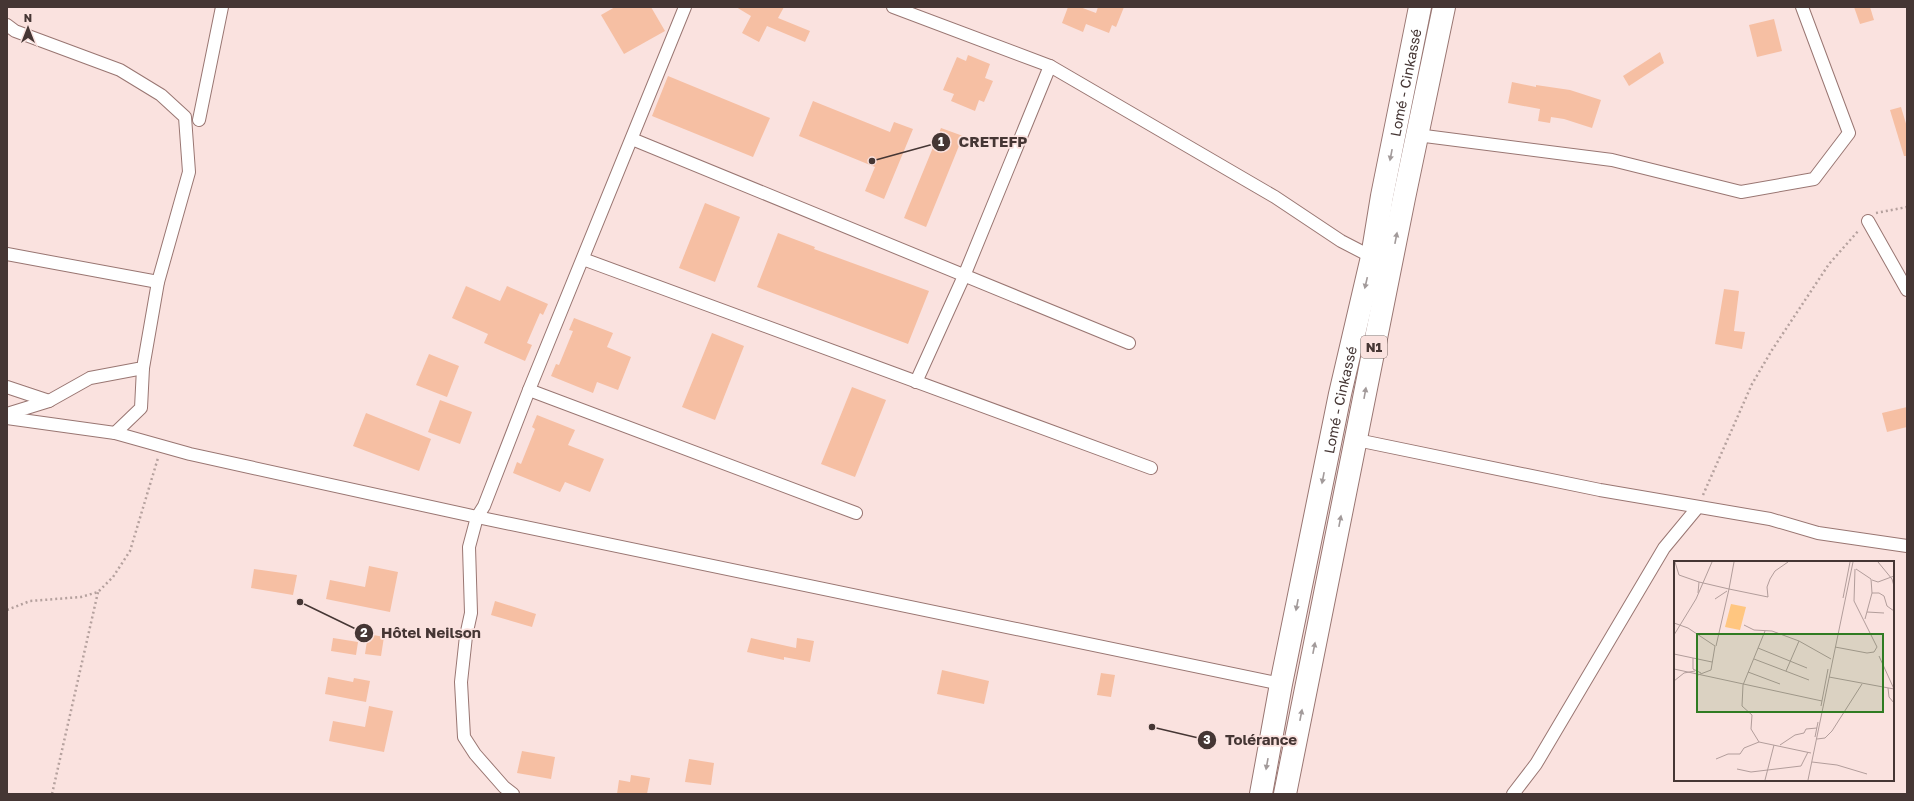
<svg xmlns="http://www.w3.org/2000/svg" width="1914" height="801" viewBox="0 0 1914 801" font-family="'Golos Text',sans-serif">
<rect width="100%" height="100%" fill="#fae2df"/>
<g fill="#f6bfa3">
<path d="M615,7H651L665,31L624,54L601,15Z"/>
<path d="M736,7H784L778,18L810,31L805,42L767,26L759,42L742,33L751,16Z"/>
<path d="M1068,7H1080L1096,13L1098,7H1124L1116,27L1112,25L1109,33L1086,24L1083,32L1062,23Z"/>
<path d="M1854,7H1870L1874,20L1860,24Z"/>
<path d="M1774,19L1782,51L1757,57L1749,25Z"/>
<path d="M1660,52L1664,63L1629,86L1623,76Z"/>
<path d="M968,55L990,64L985,78L993,81L984,102L979,100L975,111L951,101L954,94L943,90L957,57L966,61Z"/>
<path d="M668,76L770,118L753,157L652,116Z"/>
<path d="M1512,82L1536,87V85L1570,90L1601,100L1592,128L1564,119L1551,117L1550,123L1538,121L1540,109L1508,103Z"/>
<path d="M813,101L890,132L894,122L913,129L884,199L865,191L875,167L799,136Z"/>
<path d="M1901,107L1907,127V156H1904L1890,110Z"/>
<path d="M941,128L963,136L926,227L904,218Z"/>
<path d="M705,203L740,217L715,282L679,268Z"/>
<path d="M778,233L815,247L814,249L929,291L908,344L757,287Z"/>
<path d="M466,286L500,301L507,286L548,304L543,315L540,313L527,343L532,345L525,361L484,343L488,334L452,318Z"/>
<path d="M1724,289L1739,291L1734,331L1745,332L1742,349L1715,344Z"/>
<path d="M574,318L613,333L607,347L631,357L618,390L597,382L593,393L551,376L556,364L559,365L573,331L569,330Z"/>
<path d="M712,333L744,346L715,420L682,407Z"/>
<path d="M429,354L459,366L447,397L416,385Z"/>
<path d="M852,387L886,400L855,477L821,464Z"/>
<path d="M440,400L472,412L460,444L428,432Z"/>
<path d="M1907,407V427L1887,432L1882,413Z"/>
<path d="M366,413L431,439L419,471L353,446Z"/>
<path d="M537,415L575,430L568,445L604,459L590,492L565,482L560,492L513,473L517,462L521,464L535,429L532,427Z"/>
<path d="M369,566L398,572L390,612L326,599L330,580L365,587Z"/>
<path d="M254,569L297,575L293,595L251,588Z"/>
<path d="M495,601L536,614L532,627L491,615Z"/>
<path d="M368,634L384,637L381,656L365,654Z"/>
<path d="M333,638L358,642L356,655L331,651Z"/>
<path d="M751,638L796,648L797,638L814,641L810,662L784,657V660L747,652Z"/>
<path d="M942,670L989,681L984,704L937,694Z"/>
<path d="M1101,673L1115,675L1111,697L1097,695Z"/>
<path d="M328,677L353,682L354,678L370,681L366,702L325,694Z"/>
<path d="M369,706L393,711L384,752L329,741L333,721L365,727Z"/>
<path d="M522,751L555,757L551,779L517,773Z"/>
<path d="M689,759L714,763L711,785L685,782Z"/>
<path d="M631,775L650,778L647,794H617L619,780L630,782Z"/>
</g>
<g fill="none" stroke-linecap="round" stroke-linejoin="round">
<defs>
<g id="street">
<path d="M893,7L1050,66L1275,197L1341,241L1372,257"/>
<path d="M7,25L15,31L120,70L161,95L185,117L189,172L158,282L143,368L90,378L49,401L7,414"/>
<path d="M199,120L222,7"/>
<path d="M1417,135L1612,160L1741,192L1814,179L1849,133L1802,7"/>
<path d="M632,139L1129,343"/>
<path d="M1868,221L1907,290"/>
<path d="M7,254L158,282"/>
<path d="M583,259L1151,468"/>
<path d="M916,382L964,276L1050,66"/>
<path d="M7,387L49,401"/>
<path d="M529,390L856,513"/>
<path d="M7,418L115,433L190,454L477,517L1281,684"/>
<path d="M115,433L141,408L143,368"/>
<path d="M1357,440L1600,490L1770,519L1818,533L1907,546"/>
<path d="M513,794L504,787L475,754L464,737L461,682L466,636L471,613L469,547L477,517L484,506L529,390L685,7"/>
<path d="M1513,794L1536,764L1664,548L1698,507"/>
</g>
<g id="highway">
<path id="s1" d="M1261,794L1281,684L1340,394L1372,257L1382,196L1420,7"/>
<path d="M1285,794L1404,198L1444,7"/>
</g>
</defs>
<use href="#street" stroke="#997672" stroke-width="14"/>
<use href="#highway" stroke="#997672" stroke-width="24"/>
<g stroke="#b5a19e" stroke-width="2.5" stroke-dasharray="2 3" stroke-linecap="butt">
<path d="M1876,213L1907,207"/>
<path d="M1703,495L1752,384L1772,350L1829,264L1859,230"/>
<path d="M7,610L30,601L81,597L98,592L113,577L130,551L158,458"/>
<path d="M52,794L98,592"/>
</g>
<use href="#street" stroke="#fff" stroke-width="12"/>
<use href="#highway" stroke="#fff" stroke-width="22"/>
</g>
<defs><path id="oneway-solid" d="M-6-.8H1V-3.2L6.5 0L1 3.2V.8H-6Z"/></defs>
<g fill="#a29a9a">
<use href="#oneway-solid" transform="translate(1391 155) rotate(101)"/>
<use href="#oneway-solid" transform="translate(1396 238) rotate(-79)"/>
<use href="#oneway-solid" transform="translate(1366 283) rotate(103)"/>
<use href="#oneway-solid" transform="translate(1365 393) rotate(-80)"/>
<use href="#oneway-solid" transform="translate(1323 478) rotate(101)"/>
<use href="#oneway-solid" transform="translate(1340 521) rotate(-79)"/>
<use href="#oneway-solid" transform="translate(1297 605) rotate(101)"/>
<use href="#oneway-solid" transform="translate(1314 648) rotate(-79)"/>
<use href="#oneway-solid" transform="translate(1301 715) rotate(-79)"/>
<use href="#oneway-solid" transform="translate(1267 764) rotate(100)"/>
</g>
<g text-anchor="middle" dominant-baseline="central" stroke-width="3.5" stroke-linejoin="round" paint-order="stroke">
<rect fill="#fae2df" stroke="#7b6a67" stroke-width="1" x="1361" y="336" width="26" height="22" rx="3"/>
<g font-size="13" font-weight="bold" fill="#453634">
<text x="1374" y="347">N1</text>
</g>
<g font-size="14" fill="#453634" stroke="#fae2df">
<text stroke="none"><textPath href="#s1" startOffset="726">Lomé - Cinkassé</textPath></text>
<text stroke="none"><textPath href="#s1" startOffset="402">Lomé - Cinkassé</textPath></text>
</g>
</g>
<g transform="translate(1674 561)">
<rect width="220" height="220" fill="#fae2df"/>
<path d="M57,43L72,46L66,69L51,66Z" fill="#ffc680"/>
<path fill="none" stroke="#b29d9b" stroke-width="1" d="M1,1L5,14L25,21L24,32M60,1L55,28L94,36L93,26L96,18L101,10L114,1M204,1L218,18L220,25M182,8L197,18L198,32L191,58M198,19L204,21L220,15M25,21L55,28L42,85M198,32H205L210,35L213,45L220,50M169,37L176,1M41,38L53,30M193,51L210,52M0,62L14,67L41,85L37,109L24,114M70,64L80,69L98,70L125,80L157,98M91,70L69,124L68,145L78,154L77,168L85,181L137,192M0,74L22,38L38,1M161,86L193,92L200,91L203,86L180,40L181,8M84,87L133,107M0,93L38,101M205,95L220,128M19,97V108L27,112M80,98L135,119M0,108L148,140M112,110L125,80M74,111L106,123M155,116L220,128M0,120L10,112L21,110M214,127L215,136L220,142M147,145L154,108M141,176L144,161M143,178L151,177L158,170L188,123M106,184L121,174L130,172L132,168L143,167M42,198L54,193H66L70,187L85,181M138,201L163,204L193,213M63,208L77,211L127,205L134,191M91,219L100,184M134,219L179,1"/>
<path fill="#307b22" fill-opacity="0.15" stroke="#307b22" stroke-width="2" d="M23,73H209V151H23Z"/>
<rect width="220" height="220" fill="none" stroke="#453634" stroke-width="2"/>
</g>
<path fill="none" stroke="#453634" stroke-width="1.5" d="M872 161L941 142M300 602L364 633M1152 727L1207 740"/>
<g fill="#453634" stroke="#fae2df" stroke-width="1.5">
<circle cx="872" cy="161" r="4"/>
<circle cx="300" cy="602" r="4"/>
<circle cx="1152" cy="727" r="4"/>
<circle cx="941" cy="142" r="10"/>
<circle cx="364" cy="633" r="10"/>
<circle cx="1207" cy="740" r="10"/>
</g>
<g font-size="12" text-anchor="middle" font-weight="bold" fill="#fff">
<text x="941" y="146">1</text>
<text x="364" y="637">2</text>
<text x="1207" y="744">3</text>
</g>
<g font-size="15" text-anchor="middle" font-weight="bold" fill="#453634" stroke="#fae2df" stroke-width="3.5" stroke-linejoin="round" paint-order="stroke">
<text x="993" y="147">CRETEFP</text>
<text x="431" y="638">Hôtel Neilson</text>
<text x="1261" y="745">Tolérance</text>
</g>
<rect width="1914" height="801" fill="none" stroke="#453634" stroke-width="16"/>
<g transform="translate(28 28)" stroke="#fae2df" stroke-width="3" paint-order="stroke">
<path d="M0-3L7 15L0 10L-7 15Z" fill="#453634"/>
<text y="-6" font-size="11" font-weight="bold" text-anchor="middle" fill="#453634">N</text>
</g>
</svg>
